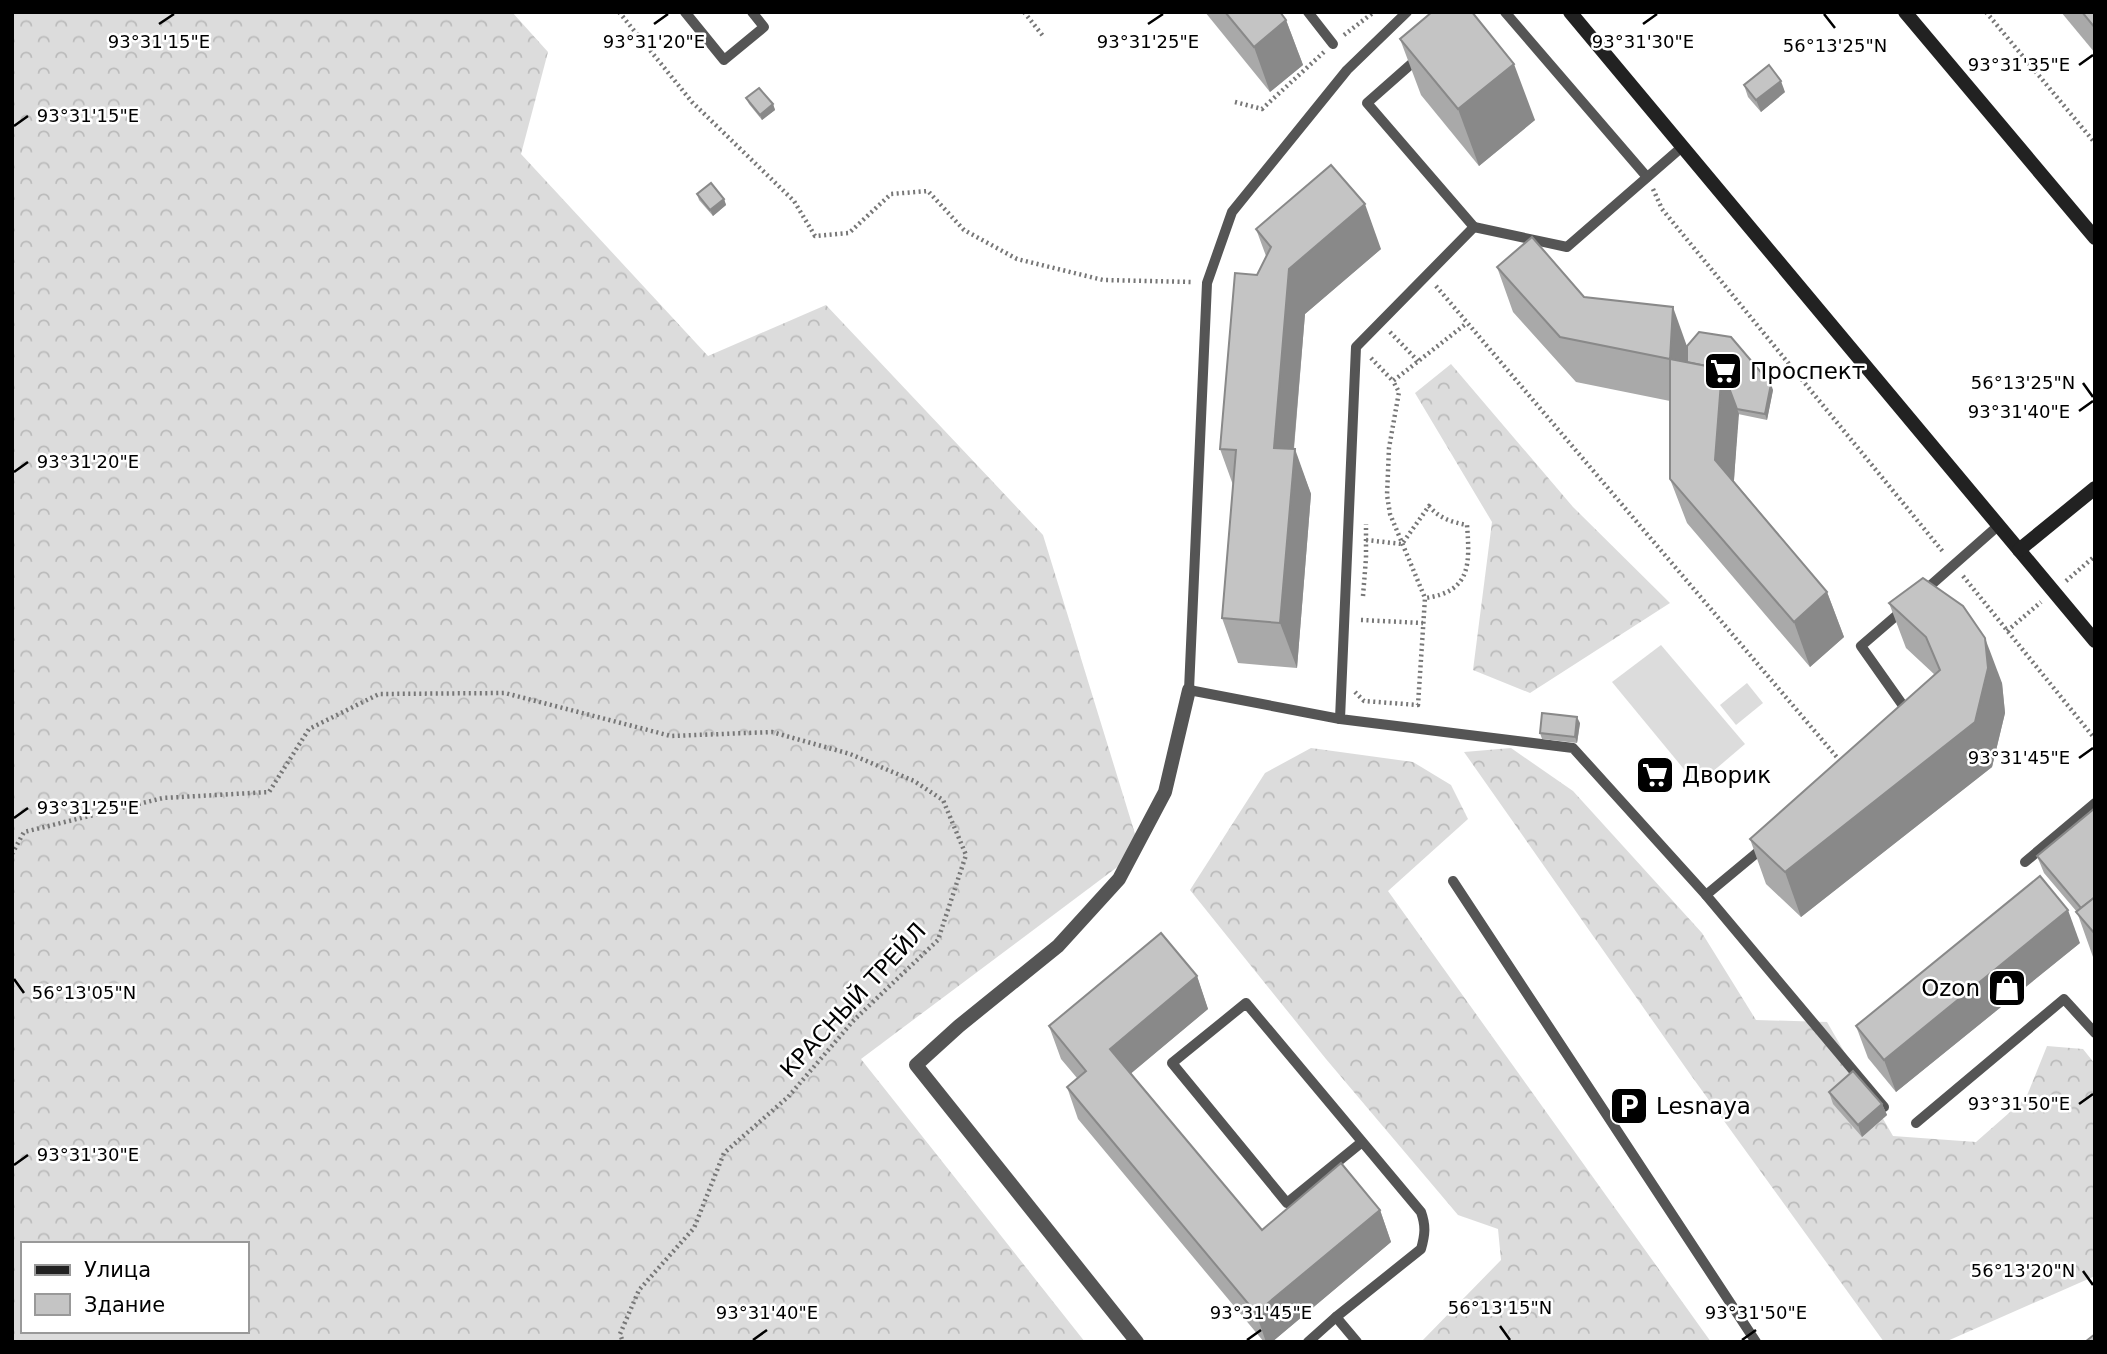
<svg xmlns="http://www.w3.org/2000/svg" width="2107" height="1354" viewBox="0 0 2107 1354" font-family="'DejaVu Sans',sans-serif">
<defs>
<pattern id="forest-crowns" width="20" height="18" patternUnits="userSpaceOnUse" patternTransform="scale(1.75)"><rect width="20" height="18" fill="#dcdcdc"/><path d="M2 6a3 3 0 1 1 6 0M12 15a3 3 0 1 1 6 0" fill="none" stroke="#bbb"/></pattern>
</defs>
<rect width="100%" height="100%" fill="#fff"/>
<g fill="url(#forest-crowns)" fill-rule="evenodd">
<path d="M12,12H512L548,52L521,154L708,356L826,305L1043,535L1140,850L861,1059L1085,1342H12ZM23,1244H247V1331H23Z"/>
<path d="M1451,364L1573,507L1670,603L1530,693L1473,670L1492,522L1415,393Z"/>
<path d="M1311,748L1413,762L1451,785L1468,819L1388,891L1711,1342H1421L1501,1260L1498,1229L1458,1215L1326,1059L1190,890L1265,773Z"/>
<path d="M1511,748L1573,791L1702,933L1756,1020L1827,1022L1893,1136L1976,1142L2026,1098L2047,1046L2083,1049L2095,1064V1276L1945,1342H1884L1690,1074L1464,752Z"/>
</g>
<g fill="#dcdcdc">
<path d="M1661,645L1745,744L1697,785L1612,682Z"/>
<path d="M1747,683L1763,703L1736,725L1720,705Z"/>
</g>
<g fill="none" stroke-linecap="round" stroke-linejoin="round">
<g stroke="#777" stroke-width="4.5" stroke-dasharray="2 3.5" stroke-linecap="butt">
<path d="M619,12L692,102L794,201L815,236L849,233L891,194L928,191L964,230L1017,259L1103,280L1193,282"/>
<path d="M1024,12L1043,36"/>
<path d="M1986,12L2095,143"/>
<path d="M1344,35L1374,12"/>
<path d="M1235,102L1262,109L1324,52"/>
<path d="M1653,189L1662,209L1944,553"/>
<path d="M1436,286L1841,762"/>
<path d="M1390,332L1418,361"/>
<path d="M1371,358L1393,381"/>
<path d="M1366,540L1402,544L1429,506C1439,518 1451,522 1467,525C1470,564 1471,592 1425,598"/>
<path d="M1963,576L2095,739"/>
<path d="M2066,581L2095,556"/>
<path d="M1363,596L1366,558V524"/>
<path d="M1361,620L1423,623"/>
<path d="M2007,631L2041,602"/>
<path d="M1355,692L1364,701L1418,705L1425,598L1390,514L1387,495L1389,448L1399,392L1393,381L1467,323"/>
<path d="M12,854L24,832L163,798L269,792L309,729L379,694L505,693L671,736L772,732L850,754L914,781L943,800L966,855L938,940L854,1020L788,1097L724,1153L694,1228L639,1290L620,1334L623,1342"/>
</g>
<g stroke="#555" stroke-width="10">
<path d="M685,12L724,60L764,27L752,12"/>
<path d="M1308,12L1333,44"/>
<path d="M1505,12L1647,177"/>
<path d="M1418,58L1367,103L1474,227"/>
<path d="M1682,147L1567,247L1474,227L1356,347L1340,719L1573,748L1706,895L1765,846"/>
<path d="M1923,592L1999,525"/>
<path d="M1904,609L1861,646L1909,714"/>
<path d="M1340,719L1189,690L1207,283L1232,212L1347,70L1407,12"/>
<path d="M2025,862L2095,803"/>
<path d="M1453,881L1756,1342"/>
<path d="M1706,895L1884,1107"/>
<path d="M1916,1123L2064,999L2095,1033"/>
<path d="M1308,1342L1336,1317"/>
<path d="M1357,1342L1336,1317L1421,1249C1425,1235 1426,1226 1421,1212L1246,1003L1172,1063L1287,1203L1362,1142"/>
</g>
<path stroke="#555" stroke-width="14" d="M1137,1342L916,1065L959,1026L1058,946L1119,879L1165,792L1189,690"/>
<g stroke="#222" stroke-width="14">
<path d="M1570,12L2095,641"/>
<path d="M1905,12L2095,238"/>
<path d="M2019,550L2095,488"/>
</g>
</g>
<g fill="#a9a9a9">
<path d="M1205,12H1280L1286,20L1303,65L1270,92Z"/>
<path d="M2061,12H2095V53Z"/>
<path d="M1400,39L1535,120L1479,166L1421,95Z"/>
<path d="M1744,85L1785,92L1761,112L1748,97Z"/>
<path d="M746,98L773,104L775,110L762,120L749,104Z"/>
<path d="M697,194L724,199L726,205L713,216L699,200Z"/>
<path d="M1256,229L1381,249L1305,314L1294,449L1311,494L1297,668L1238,663L1222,618L1233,485L1220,449L1257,275L1266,256Z"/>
<path d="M1497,267L1584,297L1687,346L1773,390L1767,420L1738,414L1734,481L1827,592L1844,637L1810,667L1687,523L1670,479V401L1576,382L1513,312Z"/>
<path d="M1889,603L2002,683L2005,713L1992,767L1801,917L1766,884L1750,839L1935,675L1906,648Z"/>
<path d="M1580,723L1577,743L1542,739L1540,733Z"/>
<path d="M1642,766L1664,772L1666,778L1656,786L1644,772Z"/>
<path d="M2095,808V959L2093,957L2077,912L2044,873L2037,856Z"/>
<path d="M2080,943L1896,1092L1868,1058L1856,1026Z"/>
<path d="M1197,976L1208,1009L1131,1073L1262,1230L1380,1210L1391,1242L1272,1342H1264L1078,1119L1067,1087L1077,1078L1061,1059L1049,1026Z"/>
<path d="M1829,1092L1882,1104L1887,1115L1862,1137L1833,1104Z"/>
</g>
<g fill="#898989">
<path d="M1286,20L1303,65L1270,92L1254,47Z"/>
<path d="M1514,64L1535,120L1479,166L1458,109Z"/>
<path d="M1781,81L1785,92L1761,112L1756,100Z"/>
<path d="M773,104L775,110L762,120L760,115Z"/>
<path d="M724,199L726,205L713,216L710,210Z"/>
<path d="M1365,204L1381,249L1305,314L1290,492L1274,448L1289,269Z"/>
<path d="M1673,307L1689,352L1687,399L1670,359Z"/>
<path d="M1722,369L1739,414L1732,505L1715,460Z"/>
<path d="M1771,384L1773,390L1767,420L1765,414Z"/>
<path d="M1295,449L1311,494L1297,668L1280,623Z"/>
<path d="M1827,592L1844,637L1810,667L1794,622Z"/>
<path d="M1985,638L2002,683L2005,713L1992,767L1801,917L1785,872Z"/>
<path d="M1577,717L1580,723L1577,743L1575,737Z"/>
<path d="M1664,772L1666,778L1656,786L1654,780Z"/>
<path d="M2068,910L2080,943L1896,1092L1884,1060Z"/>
<path d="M1197,976L1208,1009L1122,1081L1110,1049Z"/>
<path d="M1882,1104L1887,1115L1862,1137L1858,1125Z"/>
<path d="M1380,1210L1391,1242L1272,1342H1266L1256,1313Z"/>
</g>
<g fill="#c4c4c4" stroke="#898989" stroke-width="2">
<path d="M1225,12H1280L1286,20L1254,47Z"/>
<path d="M1432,12H1472L1514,64L1458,109L1400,39Z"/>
<path d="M2082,12H2095V28Z"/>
<path d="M1769,65L1781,81L1756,100L1744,85Z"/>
<path d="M759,88L773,104L760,115L746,98Z"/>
<path d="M1331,165L1365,204L1289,269L1274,448L1295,449L1280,623L1222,618L1236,450L1220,449L1235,273L1257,275L1271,247L1256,229Z"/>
<path d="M711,183L724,199L710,210L697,194Z"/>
<path d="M1532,237L1584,297L1673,307L1670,359L1560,337L1497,267Z"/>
<path d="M1699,332L1731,337L1771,384L1765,414L1737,409L1722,369L1687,362V346Z"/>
<path d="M1670,359L1722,369L1715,460L1827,592L1794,622L1670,479Z"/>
<path d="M1923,578L1963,606L1985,638L1988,668L1975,722L1785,872L1750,839L1940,670L1926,637L1889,603Z"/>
<path d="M1542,713L1577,717L1575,737L1540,733Z"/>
<path d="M1652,758L1664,772L1654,780L1642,766Z"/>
<path d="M2095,808V897L2081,908L2037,856Z"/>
<path d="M2040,876L2068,910L1884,1060L1856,1026Z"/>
<path d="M2095,897V934L2076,912Z"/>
<path d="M1161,933L1197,976L1110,1049L1262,1230L1341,1163L1380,1210L1256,1313L1067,1087L1086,1071L1049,1026Z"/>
<path d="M1853,1071L1882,1104L1858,1125L1829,1092Z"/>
<path d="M2095,1334V1342H2085Z"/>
</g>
<path fill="none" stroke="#000" stroke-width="2.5" d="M1824,14L1835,28M159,24L174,14M654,24L668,14M1148,24L1163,14M1643,24L1657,14M2079,65L2093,55M14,126L28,116M2083,383L2093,397M2079,411L2093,401M14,472L28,462M2079,758L2093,748M14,818L28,808M14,979L24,993M2079,1104L2093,1094M14,1165L28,1155M2083,1271L2093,1285M1500,1326L1510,1340M753,1340L767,1330M1247,1340L1261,1330M1742,1340L1756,1330"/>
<defs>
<symbol id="supermarket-square" viewBox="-11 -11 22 22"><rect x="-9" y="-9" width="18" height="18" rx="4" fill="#000" stroke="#fff"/><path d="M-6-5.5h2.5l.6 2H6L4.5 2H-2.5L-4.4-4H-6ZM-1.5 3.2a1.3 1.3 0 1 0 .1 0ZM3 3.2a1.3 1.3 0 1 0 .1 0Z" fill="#fff"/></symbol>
<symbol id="shop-square" viewBox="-11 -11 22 22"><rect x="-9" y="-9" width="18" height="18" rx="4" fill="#000" stroke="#fff"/><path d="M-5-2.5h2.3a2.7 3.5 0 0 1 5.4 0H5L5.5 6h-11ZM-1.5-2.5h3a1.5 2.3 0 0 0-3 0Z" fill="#fff"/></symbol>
<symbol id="parking-square" viewBox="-11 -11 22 22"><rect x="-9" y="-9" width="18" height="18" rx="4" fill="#000" stroke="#fff"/><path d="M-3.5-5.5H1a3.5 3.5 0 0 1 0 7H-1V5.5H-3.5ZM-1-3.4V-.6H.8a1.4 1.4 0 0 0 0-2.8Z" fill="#fff"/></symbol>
</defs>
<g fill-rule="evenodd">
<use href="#supermarket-square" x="1701" y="349" width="44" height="44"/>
<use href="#supermarket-square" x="1633" y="753" width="44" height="44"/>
<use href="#shop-square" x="1985" y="966" width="44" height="44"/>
<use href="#parking-square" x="1607" y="1084" width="44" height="44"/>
</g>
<g text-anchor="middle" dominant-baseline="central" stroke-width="5" stroke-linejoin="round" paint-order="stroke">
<g font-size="23" fill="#000" stroke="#fff" text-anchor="start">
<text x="1750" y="371">Проспект</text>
<text x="1682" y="775">Дворик</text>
<text x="1980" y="988" text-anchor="end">Ozon</text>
<text x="1656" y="1106">Lesnaya</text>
</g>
<g font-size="23" fill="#000" stroke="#fff">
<text transform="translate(853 1000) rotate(-47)">КРАСНЫЙ ТРЕЙЛ</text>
</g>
</g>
<g font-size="18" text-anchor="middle" fill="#000" stroke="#fff" stroke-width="5" stroke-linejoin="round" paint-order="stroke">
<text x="159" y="48">93°31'15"E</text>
<text x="654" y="48">93°31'20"E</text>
<text x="1148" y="48">93°31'25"E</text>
<text x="1643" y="48">93°31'30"E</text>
<text x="1835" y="52">56°13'25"N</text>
<text x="2019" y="71">93°31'35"E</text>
<text x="88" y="122">93°31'15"E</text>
<text x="2023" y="389">56°13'25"N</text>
<text x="2019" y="418">93°31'40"E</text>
<text x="88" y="468">93°31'20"E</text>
<text x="2019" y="764">93°31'45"E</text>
<text x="88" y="814">93°31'25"E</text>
<text x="84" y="999">56°13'05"N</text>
<text x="2019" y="1110">93°31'50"E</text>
<text x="88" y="1161">93°31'30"E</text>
<text x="2023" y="1277">56°13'20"N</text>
<text x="1500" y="1314">56°13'15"N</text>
<text x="767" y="1319">93°31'40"E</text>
<text x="1261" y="1319">93°31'45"E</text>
<text x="1756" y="1319">93°31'50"E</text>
</g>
<rect width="2107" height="1354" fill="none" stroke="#000000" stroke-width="28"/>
<rect x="21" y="1242" width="228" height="91" fill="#ffffff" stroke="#999999" stroke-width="2"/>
<rect x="35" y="1265" width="35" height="10" fill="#222222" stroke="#999999" stroke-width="2"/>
<text x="84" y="1277" font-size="21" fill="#000000">Улица</text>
<rect x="35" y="1294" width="35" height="21" fill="#c4c4c4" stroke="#999999" stroke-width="2"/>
<text x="84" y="1312" font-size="21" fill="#000000">Здание</text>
</svg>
